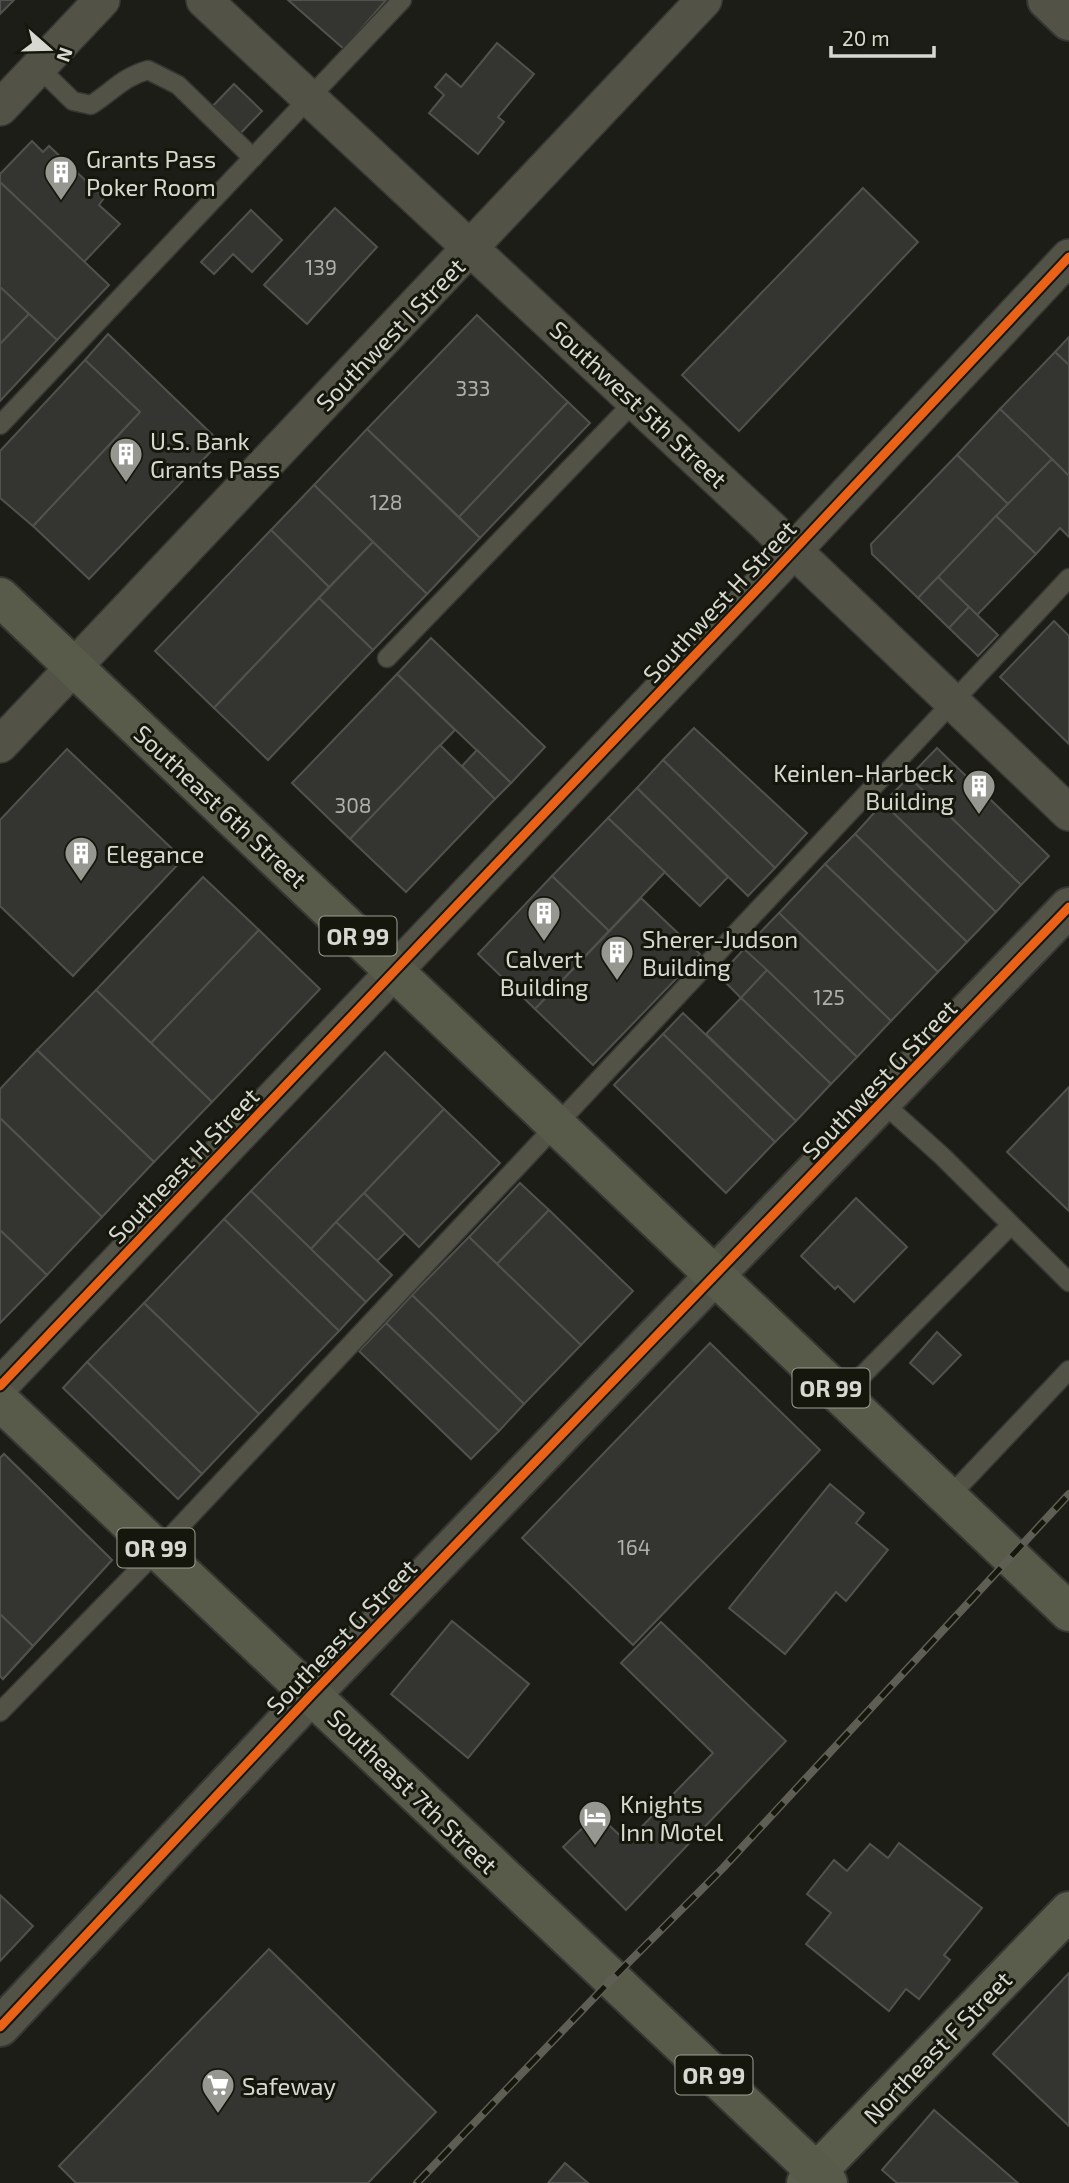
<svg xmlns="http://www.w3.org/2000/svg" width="1069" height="2183" viewBox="0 0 1069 2183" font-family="'Exo 2',sans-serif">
<rect width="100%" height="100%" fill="#1d1d18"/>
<g fill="#343530" stroke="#51514d" stroke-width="2">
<path d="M0,0H14L0,14Z"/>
<path d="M288,0H386L344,49Z"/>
<path d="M497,43L534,74L498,117L504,122L478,154L429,113L444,95L435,87L446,74L461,87Z"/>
<path d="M234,84L262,111L231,143L203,116Z"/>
<path d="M32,141L43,152L49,146L104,198L99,205L120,224L84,262L0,182V174Z"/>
<path d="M0,182L109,285L57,340L0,287Z"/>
<path d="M863,188L918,242L739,431L682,375Z"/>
<path d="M335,208L377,247L307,324L264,285Z"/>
<path d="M251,210L282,240L252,272L233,254L214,274L201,262Z"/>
<path d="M0,287L29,314L0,344Z"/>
<path d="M29,314L57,340L0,401V344Z"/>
<path d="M477,315L568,402L459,517L367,429Z"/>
<path d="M108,334L220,442L89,579L33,526L140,412L85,360Z"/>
<path d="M1069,337V365L1055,352Z"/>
<path d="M1055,352L1069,365V476L1000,409Z"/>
<path d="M85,360L140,412L33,526L0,498V451Z"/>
<path d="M568,402L590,423L480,538L459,517Z"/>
<path d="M1000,409L1052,459L1008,504L957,455Z"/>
<path d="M367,429L480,538L427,594L314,485Z"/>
<path d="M957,455L1008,504L918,598L872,554L871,544Z"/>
<path d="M1052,459L1069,476V537L1060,528L1036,554L996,516Z"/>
<path d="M314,485L373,542L329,587L271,530Z"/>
<path d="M996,516L1036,554L977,615L938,577Z"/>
<path d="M271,530L329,587L214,708L155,651Z"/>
<path d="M373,542L427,594L373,650L319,598Z"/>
<path d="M938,577L969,607L949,628L918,598Z"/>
<path d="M319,598L373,650L268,760L214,708Z"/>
<path d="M969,607L998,635L978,656L949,628Z"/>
<path d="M1054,621L1069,636V744L1000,677Z"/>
<path d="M431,638L545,747L511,783L397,674Z"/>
<path d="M397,674L455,730L350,839L292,783Z"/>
<path d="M694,728L807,833L775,868L663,760Z"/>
<path d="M440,745L495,799L406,892L350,839Z"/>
<path d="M937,748L1049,856L1021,885L909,777Z"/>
<path d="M67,749L183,859L73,976L0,906V820Z"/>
<path d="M477,750L511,783L495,799L462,766Z"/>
<path d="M663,760L775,868L748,896L637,788Z"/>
<path d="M909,777L1021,885L996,912L883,803Z"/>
<path d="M637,788L728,877L700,906L608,818Z"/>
<path d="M883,803L996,912L967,942L855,834Z"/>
<path d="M608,818L665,872L609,931L552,876Z"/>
<path d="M855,834L967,942L938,972L825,864Z"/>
<path d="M825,864L938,972L891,1021L779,913Z"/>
<path d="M552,876L609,931L535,1009L478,954Z"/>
<path d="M203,877L259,930L151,1043L96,990Z"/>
<path d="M641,898L700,954L593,1065L535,1009Z"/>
<path d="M779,913L891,1021L857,1057L744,949Z"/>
<path d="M259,930L320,989L212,1102L151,1043Z"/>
<path d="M744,949L767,970L741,998L719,976Z"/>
<path d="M767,970L857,1057L831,1084L741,998Z"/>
<path d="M96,990L212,1102L154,1162L37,1050Z"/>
<path d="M741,998L831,1084L796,1121L706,1034Z"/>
<path d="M683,1013L796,1121L775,1142L663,1034Z"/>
<path d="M663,1034L775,1142L726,1193L614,1085Z"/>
<path d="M37,1050L154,1162L102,1217L0,1118V1089Z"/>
<path d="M385,1052L444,1109L311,1249L251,1191Z"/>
<path d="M1069,1087V1211L1007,1152Z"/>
<path d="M444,1109L500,1163L419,1247L364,1193Z"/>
<path d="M0,1118L102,1217L47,1275L0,1230Z"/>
<path d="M520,1183L549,1210L497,1264L469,1237Z"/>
<path d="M251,1191L366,1302L339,1331L224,1219Z"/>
<path d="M364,1193L405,1233L377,1261L336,1222Z"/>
<path d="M856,1198L907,1247L854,1302L838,1286L835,1289L801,1256Z"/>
<path d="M549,1210L633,1291L581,1345L497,1264Z"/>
<path d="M224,1219L339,1331L259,1414L144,1303Z"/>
<path d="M336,1222L392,1275L366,1302L311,1249Z"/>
<path d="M0,1230L47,1275L0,1323Z"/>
<path d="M469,1237L581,1345L524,1404L412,1295Z"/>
<path d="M412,1295L524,1404L499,1431L386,1323Z"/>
<path d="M144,1303L259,1414L202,1474L87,1362Z"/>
<path d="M386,1323L499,1431L471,1459L359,1351Z"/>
<path d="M937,1332L961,1355L933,1384L910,1363Z"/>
<path d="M710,1343L820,1450L633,1645L522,1538Z"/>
<path d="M87,1362L202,1474L178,1499L63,1388Z"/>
<path d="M4,1454L112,1560L3,1679L0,1676V1458Z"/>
<path d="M4,1454L112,1560L33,1646L0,1614V1458Z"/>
<path d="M830,1484L864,1513L856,1523L888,1550L846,1601L836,1592L785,1654L729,1608Z"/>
<path d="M0,1614L33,1646L3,1679L0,1676Z"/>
<path d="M452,1621L529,1684L468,1758L391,1694Z"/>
<path d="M661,1622L786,1741L626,1910L563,1847L597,1814L627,1842L713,1753L621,1663Z"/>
<path d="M899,1843L982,1908L944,1955L950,1960L919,1999L906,1989L889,2011L806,1944L831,1913L807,1894L834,1860L847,1871L870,1844L888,1858Z"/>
<path d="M0,1895L33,1926L0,1961Z"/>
<path d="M269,1949L436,2112L368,2183H76L59,2166Z"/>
<path d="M1069,1973V2126L993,2054Z"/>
<path d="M934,2110L1018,2183H897L882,2170Z"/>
<path d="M565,2163L588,2183H548Z"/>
</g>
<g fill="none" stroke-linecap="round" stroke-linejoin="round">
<defs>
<g id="service">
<path d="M38,67L73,101L91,105C113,91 123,77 148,70L178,85L253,158"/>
<path d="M0,425L402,0"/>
<path d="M387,658L635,401"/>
<path d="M883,1103L942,1156L1069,1282"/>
<path d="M841,1397L1011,1225"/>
<path d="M948,1498L1069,1370"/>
<path d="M0,1712L158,1550L1069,578"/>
</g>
<g id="minor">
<path d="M204,0L763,521L1069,813"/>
<path d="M0,108L102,0"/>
<path d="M0,745L704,0"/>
<path d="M0,1386L769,577L1069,257"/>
</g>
<g id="tertiary">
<path d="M1047,0L1069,21"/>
<path d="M0,2027L311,1695L1069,907"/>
</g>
<path id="primary" d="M806,2183L1069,1911"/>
<g id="trunk">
<path d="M0,597L1069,1612"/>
<path d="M0,1401L828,2183"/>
</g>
</defs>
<use href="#service" stroke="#363633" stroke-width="21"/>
<use href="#minor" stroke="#363633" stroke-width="38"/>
<use href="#tertiary" stroke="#363633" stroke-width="42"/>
<use href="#primary" stroke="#363633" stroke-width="42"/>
<use href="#trunk" stroke="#363633" stroke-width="42"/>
<use href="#service" stroke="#525346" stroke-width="18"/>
<use href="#minor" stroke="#525346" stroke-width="35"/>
<use href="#tertiary" stroke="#525346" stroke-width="38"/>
<use href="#primary" stroke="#5a5d4b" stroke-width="38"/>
<use href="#trunk" stroke="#585b49" stroke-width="38"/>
<defs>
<path id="rail" d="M417,2183L612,1979L723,1868L1069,1494"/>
</defs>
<use href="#rail" stroke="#5e5e55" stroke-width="8"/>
<use href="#rail" stroke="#15170c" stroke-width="5" stroke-dasharray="16" stroke-linecap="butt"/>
<defs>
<g id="cycleway">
<path d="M0,1386L769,577L1069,257"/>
<path d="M0,2027L311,1695L1069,907"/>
</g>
</defs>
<use href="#cycleway" stroke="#15170c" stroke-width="13"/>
<use href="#cycleway" stroke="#ea6118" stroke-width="9"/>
</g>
<defs>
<symbol id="building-pin" viewBox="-11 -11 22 30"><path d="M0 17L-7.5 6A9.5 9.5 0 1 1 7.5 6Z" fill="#969790" stroke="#15170c"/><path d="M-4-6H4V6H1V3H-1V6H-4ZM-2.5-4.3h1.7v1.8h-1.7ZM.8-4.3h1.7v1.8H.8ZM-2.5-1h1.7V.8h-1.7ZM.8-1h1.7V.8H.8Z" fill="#fff"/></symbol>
<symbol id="hotel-pin" viewBox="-11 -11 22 30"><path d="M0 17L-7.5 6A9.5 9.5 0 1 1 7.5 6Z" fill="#969790" stroke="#15170c"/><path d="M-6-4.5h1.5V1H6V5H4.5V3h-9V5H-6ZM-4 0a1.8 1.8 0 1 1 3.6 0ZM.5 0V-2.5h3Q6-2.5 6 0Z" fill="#fff"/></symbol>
<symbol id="supermarket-pin" viewBox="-11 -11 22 30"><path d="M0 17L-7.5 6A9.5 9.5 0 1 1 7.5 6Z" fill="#969790" stroke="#15170c"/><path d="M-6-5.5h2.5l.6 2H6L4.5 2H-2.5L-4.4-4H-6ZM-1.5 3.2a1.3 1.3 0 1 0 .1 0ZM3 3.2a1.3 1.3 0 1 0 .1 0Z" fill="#fff"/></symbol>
</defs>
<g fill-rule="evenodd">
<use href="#building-pin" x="42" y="153" width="38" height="52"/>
<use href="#building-pin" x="107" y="435" width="38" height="52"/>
<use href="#building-pin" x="960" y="767" width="38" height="52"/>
<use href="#building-pin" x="62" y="834" width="38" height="52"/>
<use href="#building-pin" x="525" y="894" width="38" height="52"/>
<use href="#building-pin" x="598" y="933" width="38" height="52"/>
<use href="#hotel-pin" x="576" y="1798" width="38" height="52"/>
<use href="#supermarket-pin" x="199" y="2066" width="38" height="52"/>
</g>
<g text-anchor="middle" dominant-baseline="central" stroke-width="6" stroke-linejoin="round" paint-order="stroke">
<g font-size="21" fill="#aeb0a9">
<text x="321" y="266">139</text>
<text x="473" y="387">333</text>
<text x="386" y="501">128</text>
<text x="353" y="804">308</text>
<text x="829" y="996">125</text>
<text x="634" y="1546">164</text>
</g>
<g fill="#15170c" stroke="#9d9f96" stroke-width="2">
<rect x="319.5" y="916.5" width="77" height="39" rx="5"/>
<rect x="792.5" y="1368.5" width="77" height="39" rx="5"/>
<rect x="117.5" y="1528.5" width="77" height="39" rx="5"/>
<rect x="675.5" y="2055.5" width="77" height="39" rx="5"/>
</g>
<g font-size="23" font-weight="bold" fill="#d7d9d1">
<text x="358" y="936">OR 99</text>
<text x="831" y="1388">OR 99</text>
<text x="156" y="1548">OR 99</text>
<text x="714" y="2075">OR 99</text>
</g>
<g font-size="24" fill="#d7d9d1" stroke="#15170c" text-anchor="start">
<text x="86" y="158">Grants Pass<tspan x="86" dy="28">Poker Room</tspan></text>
<text x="150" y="440">U.S. Bank<tspan x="150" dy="28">Grants Pass</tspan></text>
<text x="954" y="772" text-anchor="end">Keinlen-Harbeck<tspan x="954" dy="28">Building</tspan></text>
<text x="106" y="853">Elegance</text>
<text x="642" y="938">Sherer-Judson<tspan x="642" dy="28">Building</tspan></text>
<text x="544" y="958" text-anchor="middle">Calvert<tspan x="544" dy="28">Building</tspan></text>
<text x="620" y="1803">Knights<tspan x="620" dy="28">Inn Motel</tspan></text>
<text x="242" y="2085">Safeway</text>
</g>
<g font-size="24" fill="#d7d9d1" stroke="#15170c">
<text transform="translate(390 334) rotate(-46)">Southwest I Street</text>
<text transform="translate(639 404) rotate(43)">Southwest 5th Street</text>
<text transform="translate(719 601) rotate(-47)">Southwest H Street</text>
<text transform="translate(221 806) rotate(43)">Southeast 6th Street</text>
<text transform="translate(879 1079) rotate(-46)">Southwest G Street</text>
<text transform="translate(183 1165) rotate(-46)">Southeast H Street</text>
<text transform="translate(341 1636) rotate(-46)">Southeast G Street</text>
<text transform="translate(413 1791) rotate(44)">Southeast 7th Street</text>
<text transform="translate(937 2047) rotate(-46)">Northeast F Street</text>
</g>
</g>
<g transform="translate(49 49) rotate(110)" stroke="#15170c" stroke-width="5" paint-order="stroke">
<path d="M0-5L12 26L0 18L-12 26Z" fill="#d7d9d1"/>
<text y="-10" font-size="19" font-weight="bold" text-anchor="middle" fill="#d7d9d1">N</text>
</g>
<path d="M831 46v10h103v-10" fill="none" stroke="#d7d9d1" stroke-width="3.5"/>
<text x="842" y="46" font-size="21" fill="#d7d9d1" stroke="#15170c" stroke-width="5" paint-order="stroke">20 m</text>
</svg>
